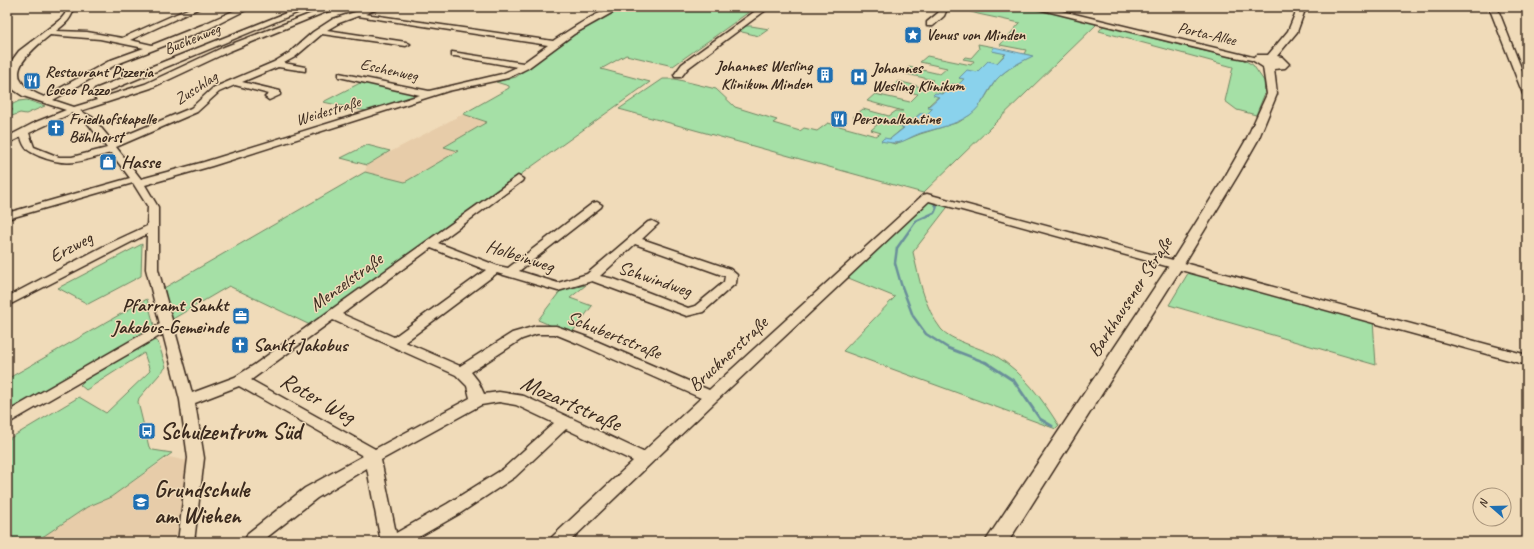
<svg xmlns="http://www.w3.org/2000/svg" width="1534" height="549" viewBox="0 0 1534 549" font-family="Caveat,sans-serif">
<rect width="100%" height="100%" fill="#f0dbb9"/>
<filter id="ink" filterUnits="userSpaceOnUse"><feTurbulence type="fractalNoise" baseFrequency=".025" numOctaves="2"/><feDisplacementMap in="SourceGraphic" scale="8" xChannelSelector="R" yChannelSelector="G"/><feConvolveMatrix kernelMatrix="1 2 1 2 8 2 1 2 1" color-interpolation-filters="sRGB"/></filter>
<g filter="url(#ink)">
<g fill="#e7cca9">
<path d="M463,114L487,122L445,147L459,151L405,182L365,172L367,165L373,161Z"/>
<path d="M169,457L192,462L175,542H35L87,507L111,497Z"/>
</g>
<g fill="#a5e0a6" stroke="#708562">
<path d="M625,7H756L673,66L626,55L601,69L650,82L310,325L229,286L171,320L164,288L365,172L405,182L458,151L444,147L487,122L463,114L509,88V86L496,82L516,77L558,44Z"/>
<path d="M955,7H1026L1091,20L1096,25L923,193L619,109L663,79H675L716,89L735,107L777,120L773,123L800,131L804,128L817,131L828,123L876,136L881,133L871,130L878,124L853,117L863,109L889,116L896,111H903L867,101L875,94L910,102L918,94L891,88L898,81L925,88L933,80L902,73L909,67L940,74L947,68L920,62L927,56L971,65L974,61L963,59L965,57L971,58L979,49L978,44L994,47L992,51L1006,53L997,63L988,61L978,72L959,78L964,79L958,85L952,84L928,106L933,108L927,114L921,113L890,139L882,140L895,144L920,134L959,122L971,114L981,104L997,78L1010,68L1032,56L1024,54L1026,50L1000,45L1020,23L978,14Z"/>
<path d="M1104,25L1191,48L1242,59L1253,65L1264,81L1265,93L1256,115L1237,110L1225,101L1233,67L1099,31Z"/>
<path d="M743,26H751L769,29L759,36L742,32L739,29Z"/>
<path d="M362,82L424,94L371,112L323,102Z"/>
<path d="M27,100L45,106L26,114L20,113L12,116L7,113L13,110L9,106L19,101Z"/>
<path d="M367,145L390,151L367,165L341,158Z"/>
<path d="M927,200L950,204L913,252C919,278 924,307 941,329C951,341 982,348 996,356C1023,372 1043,400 1059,426L1056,429L843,351L895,297L846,277Z"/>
<path d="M142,244L141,276L88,304L58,288Z"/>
<path d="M1190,270L1373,320L1376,365L1169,305Z"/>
<path d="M586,285L570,298L592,306L571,334L538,320L561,290Z"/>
<path d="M147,299L155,329L7,416V379Z"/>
<path d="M152,339L158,342L166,367L139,398L138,402L149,447L153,450L172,453L111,497L87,507L35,542H7V440L79,397L106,413L150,371L144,353L86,390L80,385L91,374Z"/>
</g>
<path fill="#8ad2ec" stroke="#6a8f9a" d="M994,47L1033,56C1021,62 1007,68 997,79C987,90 983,106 970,115C955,125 938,128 921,133C902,140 903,146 881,141L884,138L890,139L904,128L899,126L902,123L908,124L921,113L927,114L933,108L928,107L939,97L933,95L935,93L942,94L952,84L958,85L964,79L959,78L967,70L977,72L988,61L997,63L1006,54L992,51Z"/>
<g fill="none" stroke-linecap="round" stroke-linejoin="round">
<path stroke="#6a8f9a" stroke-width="1.5" d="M1519,66L1520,68L1527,69"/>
<path stroke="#6a8f9a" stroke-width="2" d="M932,214L935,212L937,207L932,201"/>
<path stroke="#6a8f9a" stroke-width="2.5" d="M934,213L916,221L897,248L895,263L901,284L913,316L926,334L948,348L987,363"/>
<path stroke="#6a8f9a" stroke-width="3" d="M985,362L1014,381L1040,419L1052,426"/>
<defs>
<g id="minor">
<path d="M66,7H74C72,19 65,24 56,31L87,32L122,38L192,7H202L130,40L152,45L202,25L242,7H252L208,29L117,64L53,100L74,107L97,100L92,94L95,89L301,7H311L101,94L104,97L145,84L224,47L328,7H338L230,51L151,88L80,111L92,117L112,141L191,108L213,88L274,62L289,53L313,32L333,19L371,7H382L365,14L553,41C570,30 602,7 622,7L574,34L528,68L508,78L448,91L212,166L145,185L158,207V269L192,393L235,377L254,365L518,176L523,179L522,181L438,243L498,266L508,268L593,203L597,202L602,205L601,207L519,271L558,283L587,274L648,222L652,221L658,224L642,239L730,269L737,275L736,283L703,312L687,316L592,281L558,291L497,273L405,342L460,366L512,333L536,326H556L587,337L709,390L923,195L927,194L1527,355V365L929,201L716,401L569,542H550L552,537L633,461L566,429L515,477L459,514L410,542H381L367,468L317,498L261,542H248L246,538L248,533L305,488L363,456L239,386L195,403L204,458L194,542H178L188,458L180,400L163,334L7,424V412L160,324L146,269L147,234L7,306V297L104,246L147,226L148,207L133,183L7,219V213L130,178L111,153C81,161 69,168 39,156C28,151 24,149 21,137L7,144V137L36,122L66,110L23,96L14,90L7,76L8,66L19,51L61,19L65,14ZM358,16L548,45L523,63L452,52V56H455L517,67L502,74L429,91L339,73V77L420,95L204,162L141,179L116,147L197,112L219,92L235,85L269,94L265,97L269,100L280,95V91L242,82L278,67L305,71V67L284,63L295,57L322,34L406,46L410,44L406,42L327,30L339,23ZM50,35L100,39L144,48L111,60L44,97C0,80 22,57 50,35ZM72,113L86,121L107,148L72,157H59L34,147L29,133ZM635,244L722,275L725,276L724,282L695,306L688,308L614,279L600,276ZM431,248L486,270L394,337L342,314ZM333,320L456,375L467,386L470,398L375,449L251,380ZM537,334H555L577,343L701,398L643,452L524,396L499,392L484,394L478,381L471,372L522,339ZM499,402L516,405L554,423L503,469L447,504L396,533L381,460L481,405Z"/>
<path d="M761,7H770L688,68L681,77H675L674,75L682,64Z"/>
<path d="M1030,7H1044L1062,11L1261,59L1257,61L1229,56Z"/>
<path d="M1489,7H1497L1527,83V97L1523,94Z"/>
<path d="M941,8L947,9L944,16L933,26H927V22L938,13Z"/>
</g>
<path id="major" d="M1298,7H1306L1297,32L1277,56L1282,57L1289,64L1285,68L1274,69L1277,94L1258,140L1238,175L1184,264L1008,542H985L1170,264L1226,175L1246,140L1267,94L1263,67L1252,60L1257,55H1268L1288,31Z"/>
</defs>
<use href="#minor" stroke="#3b2a1e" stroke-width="3"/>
<use href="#major" stroke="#3b2a1e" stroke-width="3"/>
<use href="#minor" fill="#f0dbb9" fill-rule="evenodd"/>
<use href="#major" fill="#f0dbb9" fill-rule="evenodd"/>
</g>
</g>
<defs>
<symbol id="sight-square" viewBox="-11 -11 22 22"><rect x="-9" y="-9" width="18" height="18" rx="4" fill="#1f6fb2" stroke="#f0dbb9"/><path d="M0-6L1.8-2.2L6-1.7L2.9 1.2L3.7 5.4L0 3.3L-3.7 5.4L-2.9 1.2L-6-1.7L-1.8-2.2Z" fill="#fff"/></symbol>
<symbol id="building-square" viewBox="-11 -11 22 22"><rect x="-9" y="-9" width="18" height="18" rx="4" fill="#1f6fb2" stroke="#f0dbb9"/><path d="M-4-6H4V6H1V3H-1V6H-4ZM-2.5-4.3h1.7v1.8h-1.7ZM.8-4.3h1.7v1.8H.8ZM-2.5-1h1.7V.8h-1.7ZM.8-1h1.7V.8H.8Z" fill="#fff"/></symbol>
<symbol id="hospital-square" viewBox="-11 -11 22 22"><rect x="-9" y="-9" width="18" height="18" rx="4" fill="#1f6fb2" stroke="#f0dbb9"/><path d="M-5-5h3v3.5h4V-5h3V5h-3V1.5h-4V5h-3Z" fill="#fff"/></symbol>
<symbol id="restaurant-square" viewBox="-11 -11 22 22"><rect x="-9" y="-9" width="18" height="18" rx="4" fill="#1f6fb2" stroke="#f0dbb9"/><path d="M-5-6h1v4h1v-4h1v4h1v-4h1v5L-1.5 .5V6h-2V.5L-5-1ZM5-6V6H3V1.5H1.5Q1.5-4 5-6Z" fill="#fff"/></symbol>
<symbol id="church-square" viewBox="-11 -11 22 22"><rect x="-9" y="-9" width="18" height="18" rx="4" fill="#1f6fb2" stroke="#f0dbb9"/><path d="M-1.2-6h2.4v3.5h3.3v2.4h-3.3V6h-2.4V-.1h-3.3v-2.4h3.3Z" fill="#fff"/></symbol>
<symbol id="shop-square" viewBox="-11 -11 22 22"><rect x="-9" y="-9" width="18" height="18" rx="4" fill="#1f6fb2" stroke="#f0dbb9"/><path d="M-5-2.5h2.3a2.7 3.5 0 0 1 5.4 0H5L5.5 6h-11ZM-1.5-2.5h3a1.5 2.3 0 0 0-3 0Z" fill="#fff"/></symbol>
<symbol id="office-square" viewBox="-11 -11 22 22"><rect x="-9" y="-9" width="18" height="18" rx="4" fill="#1f6fb2" stroke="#f0dbb9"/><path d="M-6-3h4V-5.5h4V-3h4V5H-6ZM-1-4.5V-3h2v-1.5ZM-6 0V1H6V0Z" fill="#fff"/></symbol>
<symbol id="bus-square" viewBox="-11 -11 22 22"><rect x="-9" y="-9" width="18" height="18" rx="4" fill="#1f6fb2" stroke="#f0dbb9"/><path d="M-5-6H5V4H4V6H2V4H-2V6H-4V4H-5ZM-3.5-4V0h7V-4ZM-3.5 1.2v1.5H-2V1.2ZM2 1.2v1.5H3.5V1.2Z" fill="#fff"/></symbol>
<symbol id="school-square" viewBox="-11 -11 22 22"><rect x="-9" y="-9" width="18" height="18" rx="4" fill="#1f6fb2" stroke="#f0dbb9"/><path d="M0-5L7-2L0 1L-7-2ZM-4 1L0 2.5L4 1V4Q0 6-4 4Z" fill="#fff"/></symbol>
</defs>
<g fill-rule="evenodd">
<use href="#sight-square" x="903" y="25" width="20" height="20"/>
<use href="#building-square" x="815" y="65" width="20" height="20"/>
<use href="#hospital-square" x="849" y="67" width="20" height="20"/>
<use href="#restaurant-square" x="22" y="71" width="20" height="20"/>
<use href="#restaurant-square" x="829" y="109" width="20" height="20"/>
<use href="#church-square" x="46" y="118" width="20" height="20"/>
<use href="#shop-square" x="98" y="152" width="20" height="20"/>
<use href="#office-square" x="231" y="306" width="20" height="20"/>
<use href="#church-square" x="230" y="335" width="20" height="20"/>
<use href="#bus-square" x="137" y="421" width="20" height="20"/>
<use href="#school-square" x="131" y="492" width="20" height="20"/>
</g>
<g text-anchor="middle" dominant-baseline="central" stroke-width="3" stroke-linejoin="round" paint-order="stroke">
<g font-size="16" fill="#3b2a1e" stroke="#f0dbb9">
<text transform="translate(1207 34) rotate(13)">Porta-Allee</text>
<text transform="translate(192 39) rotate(-22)">Buchenweg</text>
<text transform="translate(389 70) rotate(12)">Eschenweg</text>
<text transform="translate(196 88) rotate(-33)">Zuschlag</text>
<text transform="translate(328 111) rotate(-17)">Weidestraße</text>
</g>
<g font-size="16" font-weight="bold" fill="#3b2a1e" stroke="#f0dbb9" text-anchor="start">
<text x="926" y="35">Venus von Minden</text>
<text x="812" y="66" text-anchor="end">Johannes Wesling<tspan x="812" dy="18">Klinikum Minden</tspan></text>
<text x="872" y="68">Johannes<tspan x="872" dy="18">Wesling Klinikum</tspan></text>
<text x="45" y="72">Restaurant Pizzeria<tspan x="45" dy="18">Cocco Pazzo</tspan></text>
<text x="69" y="119">Friedhofskapelle<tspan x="69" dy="18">Böhlhorst</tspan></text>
<text x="852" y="119">Personalkantine</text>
</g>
<g font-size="19" font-weight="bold" fill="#3b2a1e" stroke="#f0dbb9" text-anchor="start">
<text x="121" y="162">Hasse</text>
<text x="228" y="305" text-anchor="end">Pfarramt Sankt<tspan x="228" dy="22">Jakobus-Gemeinde</tspan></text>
<text x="253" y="345">Sankt Jakobus</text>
</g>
<g font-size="19" fill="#3b2a1e" stroke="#f0dbb9">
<text transform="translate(71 247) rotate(-28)">Erzweg</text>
<text transform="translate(520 256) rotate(18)">Holbeinweg</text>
<text transform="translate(655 279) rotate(19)">Schwindweg</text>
<text transform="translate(346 282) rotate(-36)">Menzelstraße</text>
<text transform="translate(1130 297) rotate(-57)">Barkhausener Straße</text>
<text transform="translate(614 335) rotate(22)">Schubertstraße</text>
<text transform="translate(728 354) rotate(-43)">Brucknerstraße</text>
</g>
<g font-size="23" fill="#3b2a1e" stroke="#f0dbb9">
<text transform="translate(318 398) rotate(29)">Roter Weg</text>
<text transform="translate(571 403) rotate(24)">Mozartstraße</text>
</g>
<g font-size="23" font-weight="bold" fill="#3b2a1e" stroke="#f0dbb9" text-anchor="start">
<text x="160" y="431">Schulzentrum Süd</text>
<text x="154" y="489">Grundschule<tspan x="154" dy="26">am Wiehen</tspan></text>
</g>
</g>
<rect width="1534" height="549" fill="none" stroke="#f0dbb9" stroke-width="24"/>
<rect x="12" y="12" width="1510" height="525" fill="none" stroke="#3b2a1e" stroke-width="1.5" filter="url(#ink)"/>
<g transform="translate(1492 507) rotate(290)"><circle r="19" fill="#f0dbb9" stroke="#a8947b"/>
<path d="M0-3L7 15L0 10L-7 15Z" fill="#1f6fb2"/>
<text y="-6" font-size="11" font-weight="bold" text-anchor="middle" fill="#3b2a1e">N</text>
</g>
</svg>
